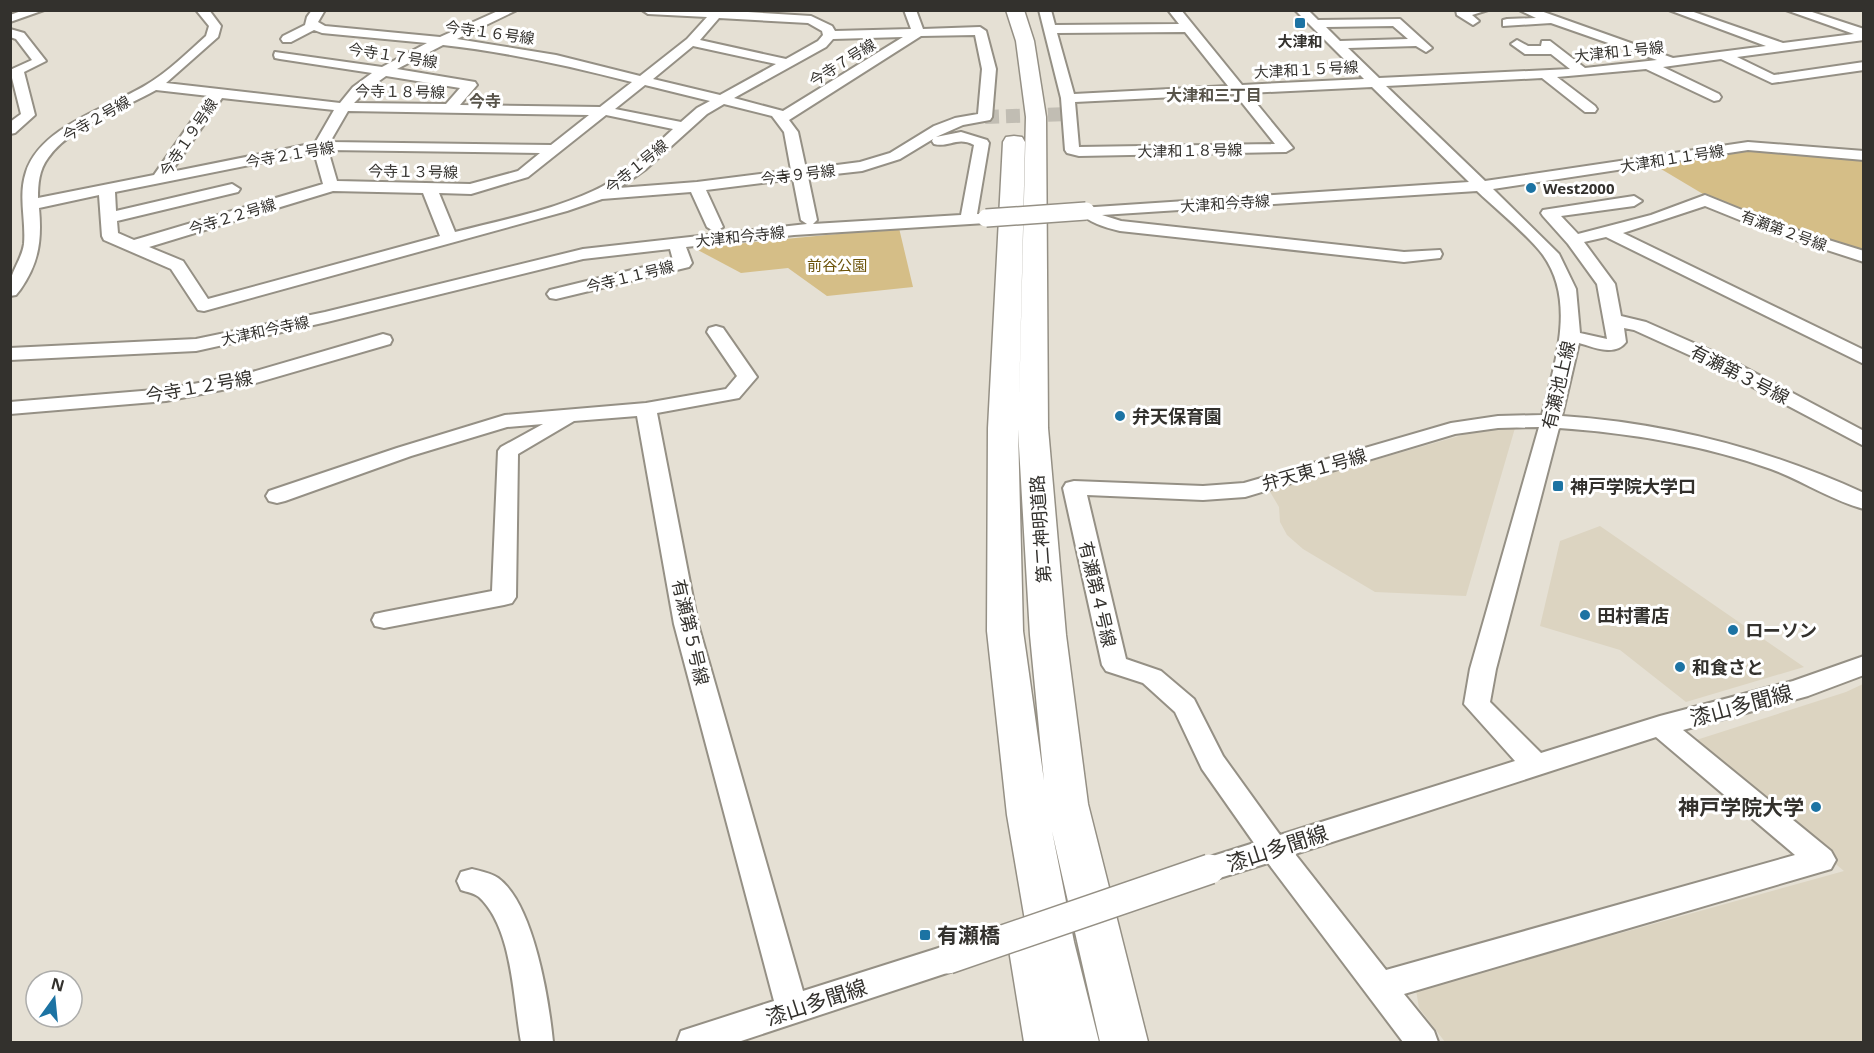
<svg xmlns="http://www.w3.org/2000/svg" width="1874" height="1053" viewBox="0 0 1874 1053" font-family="'Noto Sans','Noto Sans JP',sans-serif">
<rect width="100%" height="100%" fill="#e5e0d4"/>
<g fill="#dcd4c1">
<path d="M1515,428L1466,596L1375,592L1303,549L1287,535L1280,522L1279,507L1269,490L1480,430Z"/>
<path d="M1600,526L1804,667L1686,702L1620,650L1540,626L1560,541Z"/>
<path d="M1863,684V1042H1445L1419,1008L1416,990L1844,871L1690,742L1846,692Z"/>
</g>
<g fill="#d5be87">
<path d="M1754,150L1863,160V253L1769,222L1708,197L1656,166Z"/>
<path d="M899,228L913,287L827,296L788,268L741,273L694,248Z"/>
</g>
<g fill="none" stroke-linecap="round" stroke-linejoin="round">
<path stroke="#c1bdb3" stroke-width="14" stroke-dasharray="14 7" stroke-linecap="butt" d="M985,117L1069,114"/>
<defs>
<g id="minor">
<path d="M24,10H44L10,22V15Z"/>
<path d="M196,10H209L221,26L218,37L166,83L340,103L353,87L372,73L280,59L275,58L274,55L275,52L382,67L427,43L322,33L314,30L291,42H283L281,39L283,36L305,25L307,17L312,10H325L318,22L325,26L440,37L500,10H517L457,39L556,55L640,76L687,39L707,17L648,14L642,10H716L811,16L832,26L835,31L911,29L904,10H916L923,29L980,27L986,31L996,69L992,117L990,120L963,125L936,137L961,132L987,140L989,143L977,214L992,215L994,218L986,223L794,235L686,247L692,263L689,267L556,299L550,298L547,294L550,290L673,260L670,249L583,259L327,322L196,351L10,360V348L196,339L325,312L583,249L807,224L801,220L793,179L706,190L723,227L715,232L707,227L691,192L602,199L567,211L204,311L198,310L171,269L104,240L102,236L99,195L39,208C42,240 39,263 20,290L16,295L10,296C10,291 9,283 11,278C15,266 22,257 24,244C26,219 18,196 26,172C41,126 108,108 146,85C168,72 187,53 206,36L209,26ZM719,18L808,23L822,31L823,35L818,41L786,59L700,40ZM975,35L982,69L978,114L955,118L934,126L890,153L860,162L806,169L798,132L789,120L921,36ZM903,37L783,111L734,98L826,47L833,39ZM443,45C507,52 570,66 632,82L600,107L460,105L477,85L475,82L397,69ZM693,46L776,64L720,95L653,79ZM386,76L460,88L446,104L354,103L368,89ZM645,85L710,101L697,108L681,122L615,109ZM156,90L209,96L154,175L38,198C38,184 39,170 48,158C70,126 123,109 156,90ZM222,98L334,110L315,143L171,172ZM724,104L772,116L784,132L791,170L697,182L619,188L646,169L707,114ZM348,111L589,115L551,145L330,142ZM606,115L673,129C649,151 623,178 593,191C550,211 501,220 455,232L439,193L471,194L528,177ZM933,139L932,141L934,144C949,148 957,136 974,145L961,215L813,224L817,220L808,177L862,171L900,159ZM328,150L540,153L518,171L470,184L337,181ZM314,152L323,184L134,240L118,233L117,221L238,192L240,189L232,184L116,211L115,192ZM333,191L423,193L440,236L208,299L183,261L149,247Z"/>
<path d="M1039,10H1051L1055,25L1179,24L1168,10H1181L1242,85L1364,79L1295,10H1308L1318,20L1400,19L1432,48L1426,52L1416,46L1348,48L1379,78L1570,69L1551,54H1525L1511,44L1517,40L1528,46H1541L1542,41H1550L1585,68L1657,60L1551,23L1503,26V20L1507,19L1536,18L1519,10H1538L1673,58L1766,46L1669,10H1688L1783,43L1854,34L1786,10H1806L1864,29V40L1737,57L1774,75L1864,62V70L1772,83L1721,59L1663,67L1719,94L1721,97L1719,100L1714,101L1646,69L1557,77L1595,106L1597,109L1595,112H1585L1542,78L1386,86L1485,181L1748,142L1864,151V160L1748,150L1493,189L1559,254L1576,289L1580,333L1607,339L1597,284L1568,244L1543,216L1541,213L1543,210L1634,196L1642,201L1634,206L1561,216L1578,234L1651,215L1705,195L1774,223L1864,251V262L1762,229L1705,206L1623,233L1864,350V364L1606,237L1584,242L1615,284L1621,316L1646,322L1723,356L1864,431V446L1709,364L1634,330L1624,328L1626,342C1615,357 1593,347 1579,343L1562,416C1667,423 1768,449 1864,493V509C1833,501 1801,480 1771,469C1704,445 1630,433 1559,428L1496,669L1490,702L1541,753L1660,716L1793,681L1864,656V675L1808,696L1683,730L1831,851L1836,860L1831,869L1404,994L1434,1031L1438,1042H1403L1268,863L1210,881L1200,878L1195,869L1200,860L1254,843L1202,769L1175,712L1143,683L1106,671L1102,665L1063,488L1066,483L1074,481L1203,486L1244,483L1451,423L1498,416L1542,415C1554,366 1577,302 1543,255C1528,235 1497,210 1477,191L1102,215L1121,221L1404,252L1440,250L1442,254L1440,258L1404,262L1120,231C1104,227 1089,223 1078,211L1080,208L1469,182L1372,87L1248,93L1293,148L1286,152L1079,156L1067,153L1065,150L1061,98ZM1393,26L1408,39L1340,41L1326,27ZM1185,32L1228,86L1074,94L1057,33ZM1235,94L1275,144L1079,147L1075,102ZM1539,427L1470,669L1464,704L1515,761L1280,835L1223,756L1194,699L1161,671L1126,659L1087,495L1203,500L1245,497L1455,434L1498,428ZM1656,737L1795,855L1386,970L1295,854Z"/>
<path d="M1456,10H1488L1472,15L1479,21L1473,25L1457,15Z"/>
<path d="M10,29L24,33L46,61L24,72L35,115L15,133L10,134V122L21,114L10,70L32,60L16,39L10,37Z"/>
<path d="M716,326L723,328L757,377L739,398L657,413L698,624L803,991L948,945L959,949L964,959L959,969L738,1042H677L681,1031L774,1001L674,624L637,416L574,421L518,454L516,597L512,603L504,605L384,628L375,626L372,620L375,614L384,612L492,591L498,451L501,447L543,424L507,427L411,456L285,501L277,503L269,501L266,496L269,491L397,448L505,415L646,403L726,389L737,376L707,332L709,328Z"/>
<path d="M383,334L390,336L392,340L390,344L252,384L166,401L10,414V402L166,389L242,375Z"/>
<path d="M472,869C480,871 491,873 498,878C534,904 549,1001 553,1042H521C513,1000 513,928 479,897C474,893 467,892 461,890L457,881L461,872Z"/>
</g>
<path id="highway" d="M1006,10H1024L1034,41L1046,117L1048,428L1066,635L1088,804L1148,1042H1100L1052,831L1074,942L1099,1042H1024L1009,950L1016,936L1027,932L1007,815L987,631L988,428L1003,142L1006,137L1014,136L1022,137L1025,142L1019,404L1026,117L1016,41ZM1018,429L1030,635L1044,781L1023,631Z"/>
</defs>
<use href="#minor" stroke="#959085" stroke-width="4"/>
<use href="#highway" stroke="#959085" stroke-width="3"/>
<use href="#minor" fill="#fff" fill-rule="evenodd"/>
<use href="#highway" fill="#fff" fill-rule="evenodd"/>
<defs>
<path id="minor-bridge-far1" d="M986,218L1086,211"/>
<path id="minor-bridge" d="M948,959L1210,869"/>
</defs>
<use href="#minor-bridge-far1" stroke="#959085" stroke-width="20" stroke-linecap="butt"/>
<use href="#minor-bridge" stroke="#959085" stroke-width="32" stroke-linecap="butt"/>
<use href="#minor-bridge-far1" stroke="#fff" stroke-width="17"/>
<use href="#minor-bridge" stroke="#fff" stroke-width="29"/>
</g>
<g fill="#1c73a3" stroke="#fff" stroke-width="2">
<rect x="1294" y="17" width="12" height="12" rx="3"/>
<circle cx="1531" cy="188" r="6"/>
<circle cx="1120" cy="416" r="6"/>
<rect x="1552" y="480" width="12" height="12" rx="3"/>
<circle cx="1585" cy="615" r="6"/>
<circle cx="1733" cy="630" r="6"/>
<circle cx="1680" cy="667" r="6"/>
<circle cx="1816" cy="807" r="6"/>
<rect x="919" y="929" width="12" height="12" rx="3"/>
</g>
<g text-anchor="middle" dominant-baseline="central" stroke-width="6" stroke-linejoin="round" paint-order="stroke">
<g font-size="15" fill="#33312d" stroke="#fff">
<text transform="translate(490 32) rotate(8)">今寺１６号線</text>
<text transform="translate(1619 51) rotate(-6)">大津和１号線</text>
<text transform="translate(393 55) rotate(9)">今寺１７号線</text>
<text transform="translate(842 62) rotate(-32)">今寺７号線</text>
<text transform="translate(1306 69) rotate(-3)">大津和１５号線</text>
<text transform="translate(400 91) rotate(1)">今寺１８号線</text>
<text transform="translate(96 118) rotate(-30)">今寺２号線</text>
<text transform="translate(188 137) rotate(-56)">今寺１９号線</text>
<text transform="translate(1190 150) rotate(-1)">大津和１８号線</text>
<text transform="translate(290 154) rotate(-10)">今寺２１号線</text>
<text transform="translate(1672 158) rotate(-9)">大津和１１号線</text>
<text transform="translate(636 166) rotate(-39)">今寺１号線</text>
<text transform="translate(413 171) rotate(1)">今寺１３号線</text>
<text transform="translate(798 174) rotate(-7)">今寺９号線</text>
<text transform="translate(1225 203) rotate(-4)">大津和今寺線</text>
<text transform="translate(232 216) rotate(-17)">今寺２２号線</text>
<text transform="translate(1784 230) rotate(20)">有瀬第２号線</text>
<text transform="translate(740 236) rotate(-6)">大津和今寺線</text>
<text transform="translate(630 276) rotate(-14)">今寺１１号線</text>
<text transform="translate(265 330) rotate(-12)">大津和今寺線</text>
</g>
<g font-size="15" font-weight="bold" fill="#33312d" stroke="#fff">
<text x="1300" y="41">大津和</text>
<text x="1543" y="188" text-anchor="start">West2000</text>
</g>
<g font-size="15" fill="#6c540b" stroke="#fff">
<text x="837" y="265">前谷公園</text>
</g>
<g font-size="16" font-weight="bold" fill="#575349" stroke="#fff">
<text x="1214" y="95">大津和三丁目</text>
<text x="485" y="101">今寺</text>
</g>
<g font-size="18" fill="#33312d" stroke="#fff">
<text transform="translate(1740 374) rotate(27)">有瀬第３号線</text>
<text transform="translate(1558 385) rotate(-77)">有瀬池上線</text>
<text transform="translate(199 386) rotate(-10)">今寺１２号線</text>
<text transform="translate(1314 469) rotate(-16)">弁天東１号線</text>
<text transform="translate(1040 529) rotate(-94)">第二神明道路</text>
<text transform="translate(1098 594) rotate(77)">有瀬第４号線</text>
<text transform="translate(691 632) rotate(77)">有瀬第５号線</text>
</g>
<g font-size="18" font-weight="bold" fill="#33312d" stroke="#fff" text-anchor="start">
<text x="1132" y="416">弁天保育園</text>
<text x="1570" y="486">神戸学院大学口</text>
<text x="1597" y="615">田村書店</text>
<text x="1745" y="630">ローソン</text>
<text x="1692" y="667">和食さと</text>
</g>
<g font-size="21" fill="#33312d" stroke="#fff">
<text transform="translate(1741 705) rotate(-15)">漆山多聞線</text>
<text transform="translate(1277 848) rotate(-18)">漆山多聞線</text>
<text transform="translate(816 1002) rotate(-18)">漆山多聞線</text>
</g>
<g font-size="21" font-weight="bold" fill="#33312d" stroke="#fff" text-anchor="end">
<text x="1804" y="807">神戸学院大学</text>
<text x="937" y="935" text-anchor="start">有瀬橋</text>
</g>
</g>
<rect width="1874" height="1053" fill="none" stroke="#33312d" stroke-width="24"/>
<g transform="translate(54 999) rotate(15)"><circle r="28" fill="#ffffff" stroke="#adadab" stroke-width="1.5"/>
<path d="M0-4.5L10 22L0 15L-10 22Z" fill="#1c73a3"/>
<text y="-9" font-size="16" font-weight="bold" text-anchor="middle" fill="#33312d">N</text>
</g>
</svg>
